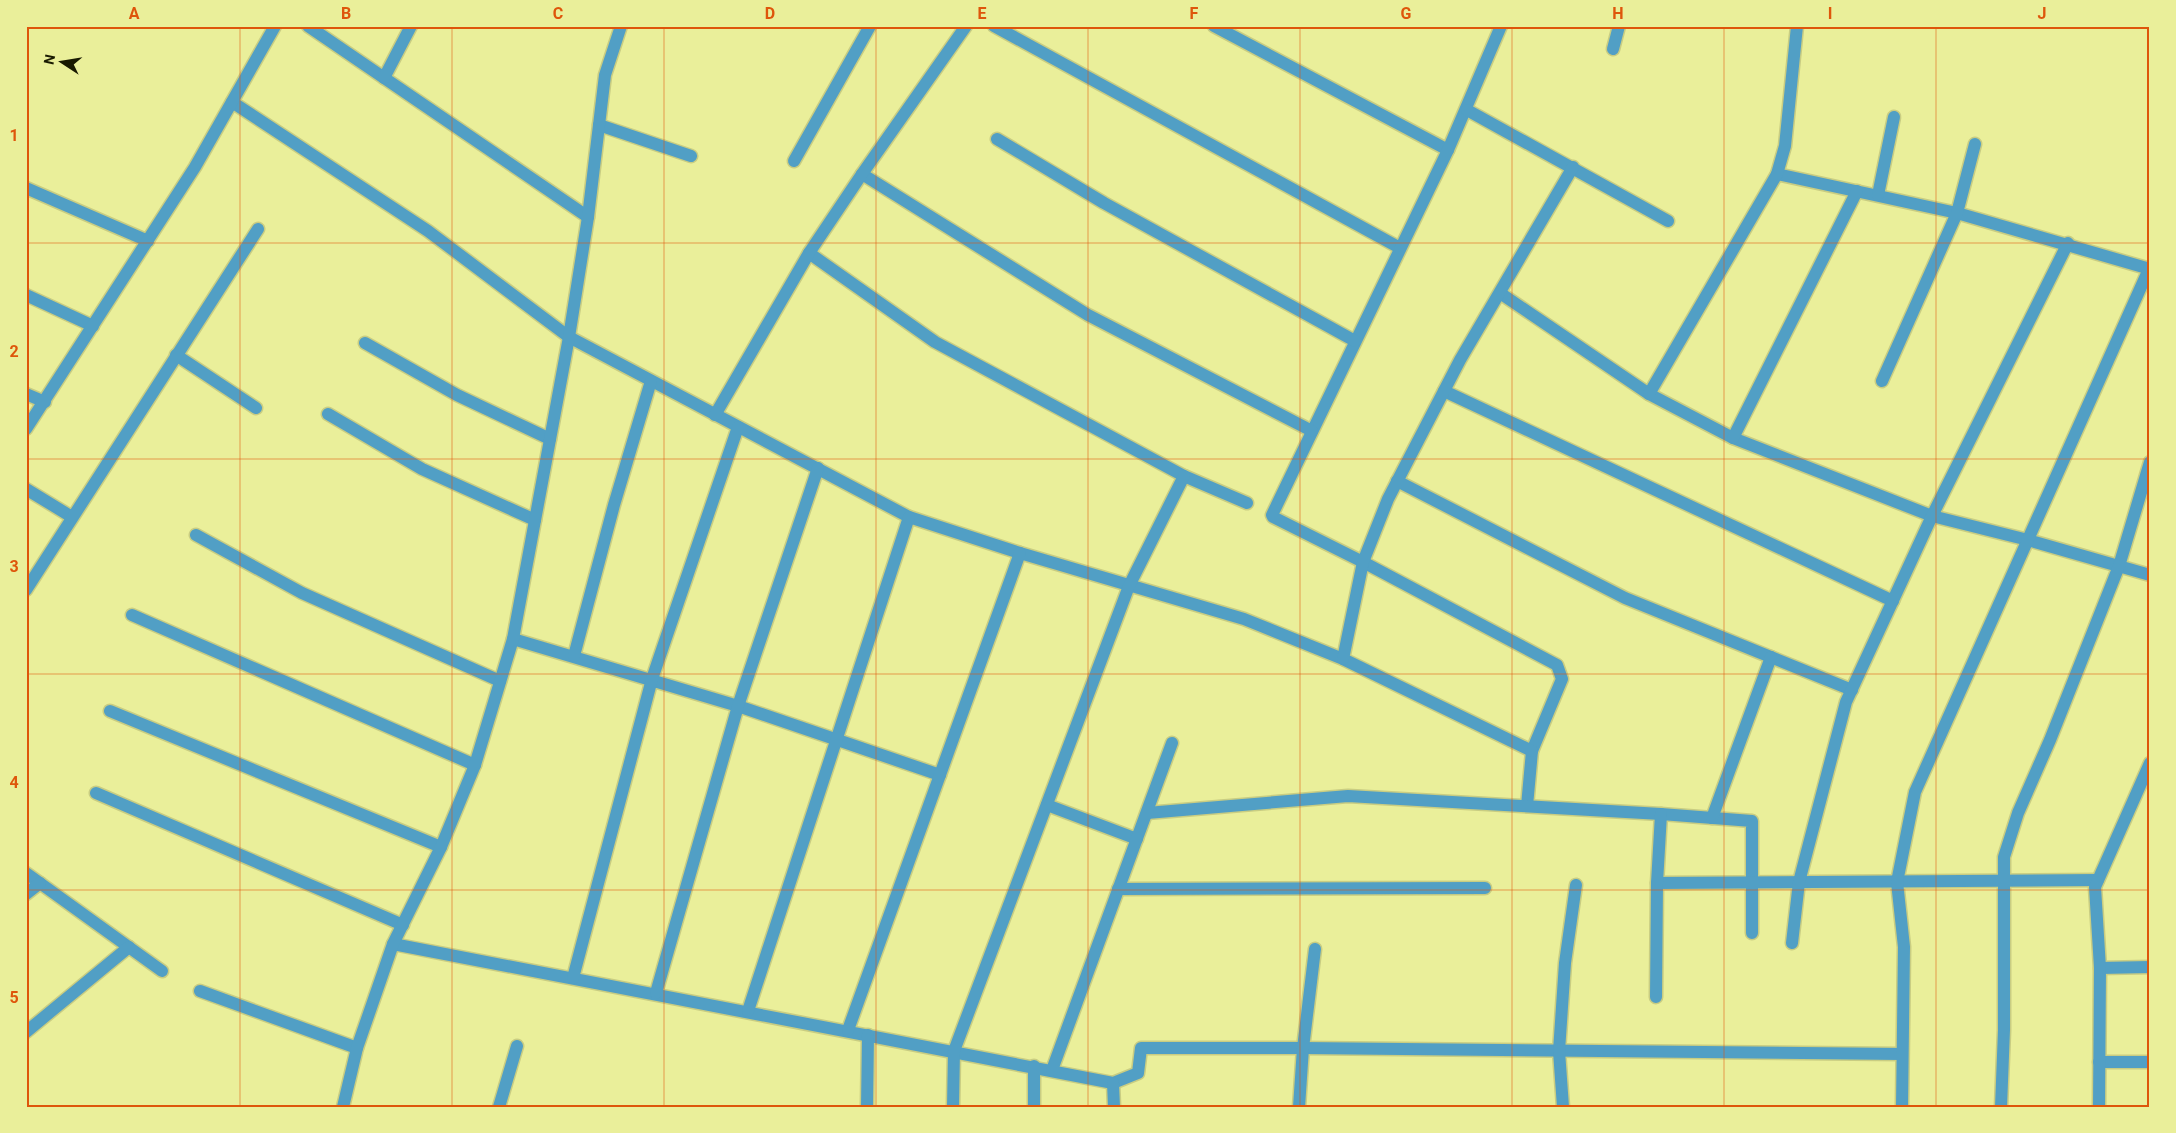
<svg xmlns="http://www.w3.org/2000/svg" width="2176" height="1133" viewBox="0 0 2176 1133" font-family="Roboto,sans-serif">
<rect width="100%" height="100%" fill="#eaef9a"/>
<g fill="none" stroke-linecap="round" stroke-linejoin="round">
<defs>
<g id="street">
<path d="M308,26L588,217"/>
<path d="M994,26L1400,248"/>
<path d="M1214,26L1448,150"/>
<path d="M1501,26L1448,150L1272,515L1273,517L1363,562L1557,665L1562,679L1532,751L1527,806"/>
<path d="M1613,49L1619,26"/>
<path d="M384,78L411,26"/>
<path d="M232,102L428,231L569,337L909,517L1020,553L1244,619L1343,659L1532,751"/>
<path d="M1467,110L1668,221"/>
<path d="M599,125L691,156"/>
<path d="M997,139L1104,203L1355,341"/>
<path d="M794,161L870,26"/>
<path d="M862,174L1088,315L1312,431"/>
<path d="M1777,174L1957,213L2150,269"/>
<path d="M26,188L148,241"/>
<path d="M1878,195L1894,117"/>
<path d="M809,253L935,342L1184,476L1247,503"/>
<path d="M1500,293L1649,394L1733,438L1932,516L2028,540L2150,575"/>
<path d="M26,295L93,326"/>
<path d="M365,343L457,395L550,439"/>
<path d="M176,355L256,408"/>
<path d="M1882,381L1957,213L1975,144"/>
<path d="M1444,391L1893,601"/>
<path d="M26,394L45,402"/>
<path d="M1649,394L1777,174L1785,146L1797,26"/>
<path d="M328,414L422,469L535,520"/>
<path d="M715,415L809,253L862,174L966,26"/>
<path d="M26,429L195,167L275,26"/>
<path d="M1733,438L1857,191"/>
<path d="M1397,481L1625,598L1852,690"/>
<path d="M26,489L72,517"/>
<path d="M196,535L302,593L500,681"/>
<path d="M26,590L258,229"/>
<path d="M132,615L475,765"/>
<path d="M513,639L738,706L940,775"/>
<path d="M574,656L614,505L651,381"/>
<path d="M1343,659L1363,562L1388,499L1460,360L1573,167"/>
<path d="M110,711L441,847"/>
<path d="M96,793L403,925"/>
<path d="M1047,805L1137,839"/>
<path d="M1147,813L1348,796L1661,814L1752,821V933"/>
<path d="M1712,818L1771,657"/>
<path d="M26,873L162,971"/>
<path d="M1657,883L2098,880"/>
<path d="M1118,889L1485,888"/>
<path d="M26,894L40,883"/>
<path d="M1792,943L1799,882L1846,702L1932,516L2068,243"/>
<path d="M393,944L1113,1083L1138,1073L1141,1048H1303L1902,1054"/>
<path d="M2100,968L2150,967"/>
<path d="M573,978L652,679L738,427"/>
<path d="M200,991L357,1048"/>
<path d="M656,993L738,706L818,468"/>
<path d="M1656,997L1657,883L1661,814"/>
<path d="M748,1011L909,517"/>
<path d="M848,1030L1020,553"/>
<path d="M26,1032L129,947"/>
<path d="M2099,1062H2150"/>
<path d="M1052,1070L1172,743"/>
<path d="M1113,1083L1114,1107"/>
<path d="M343,1107L357,1048L393,944L441,847L475,765L513,639L569,337L588,217L605,75L621,26"/>
<path d="M499,1107L517,1046"/>
<path d="M867,1107L868,1035"/>
<path d="M953,1107L954,1051L1129,586L1184,476"/>
<path d="M1034,1107V1066"/>
<path d="M1299,1107L1303,1048L1315,949"/>
<path d="M1563,1107L1559,1051L1565,963L1576,885"/>
<path d="M1902,1107L1904,947L1897,882L1915,792L2149,269"/>
<path d="M2001,1107L2004,1030V857L2018,813L2050,740L2119,566L2150,462"/>
<path d="M2099,1107L2100,968L2095,887L2150,763"/>
</g>
</defs>
<use href="#street" stroke="#c9cd82" stroke-width="15"/>
<use href="#street" stroke="#519fc5" stroke-width="12"/>
</g>
<path fill="none" stroke="#de560b" stroke-width="1" stroke-opacity="0.55" d="M240,26V1107M452,26V1107M664,26V1107M876,26V1107M1088,26V1107M1300,26V1107M1512,26V1107M1724,26V1107M1936,26V1107M26,243H2150M26,459H2150M26,674H2150M26,890H2150"/>
<rect width="2176" height="1133" fill="none" stroke="#eaef9a" stroke-width="55"/>
<g transform="translate(62 62) rotate(282)" stroke="#eaef9a" stroke-width="4" paint-order="stroke">
<path d="M0-4L9 19L0 12L-9 19Z" fill="#191a01"/>
<text y="-8" font-size="14" font-weight="bold" text-anchor="middle" fill="#191a01">N</text>
</g>
<rect x="28" y="28" width="2120" height="1078" fill="none" stroke="#de560b" stroke-width="2"/>
<g font-size="16" text-anchor="middle" font-weight="bold" fill="#de560b">
<text x="134" y="19">A</text>
<text x="346" y="19">B</text>
<text x="558" y="19">C</text>
<text x="770" y="19">D</text>
<text x="982" y="19">E</text>
<text x="1194" y="19">F</text>
<text x="1406" y="19">G</text>
<text x="1618" y="19">H</text>
<text x="1830" y="19">I</text>
<text x="2042" y="19">J</text>
<text x="14" y="141">1</text>
<text x="14" y="357">2</text>
<text x="14" y="572">3</text>
<text x="14" y="788">4</text>
<text x="14" y="1003">5</text>
</g>
</svg>
